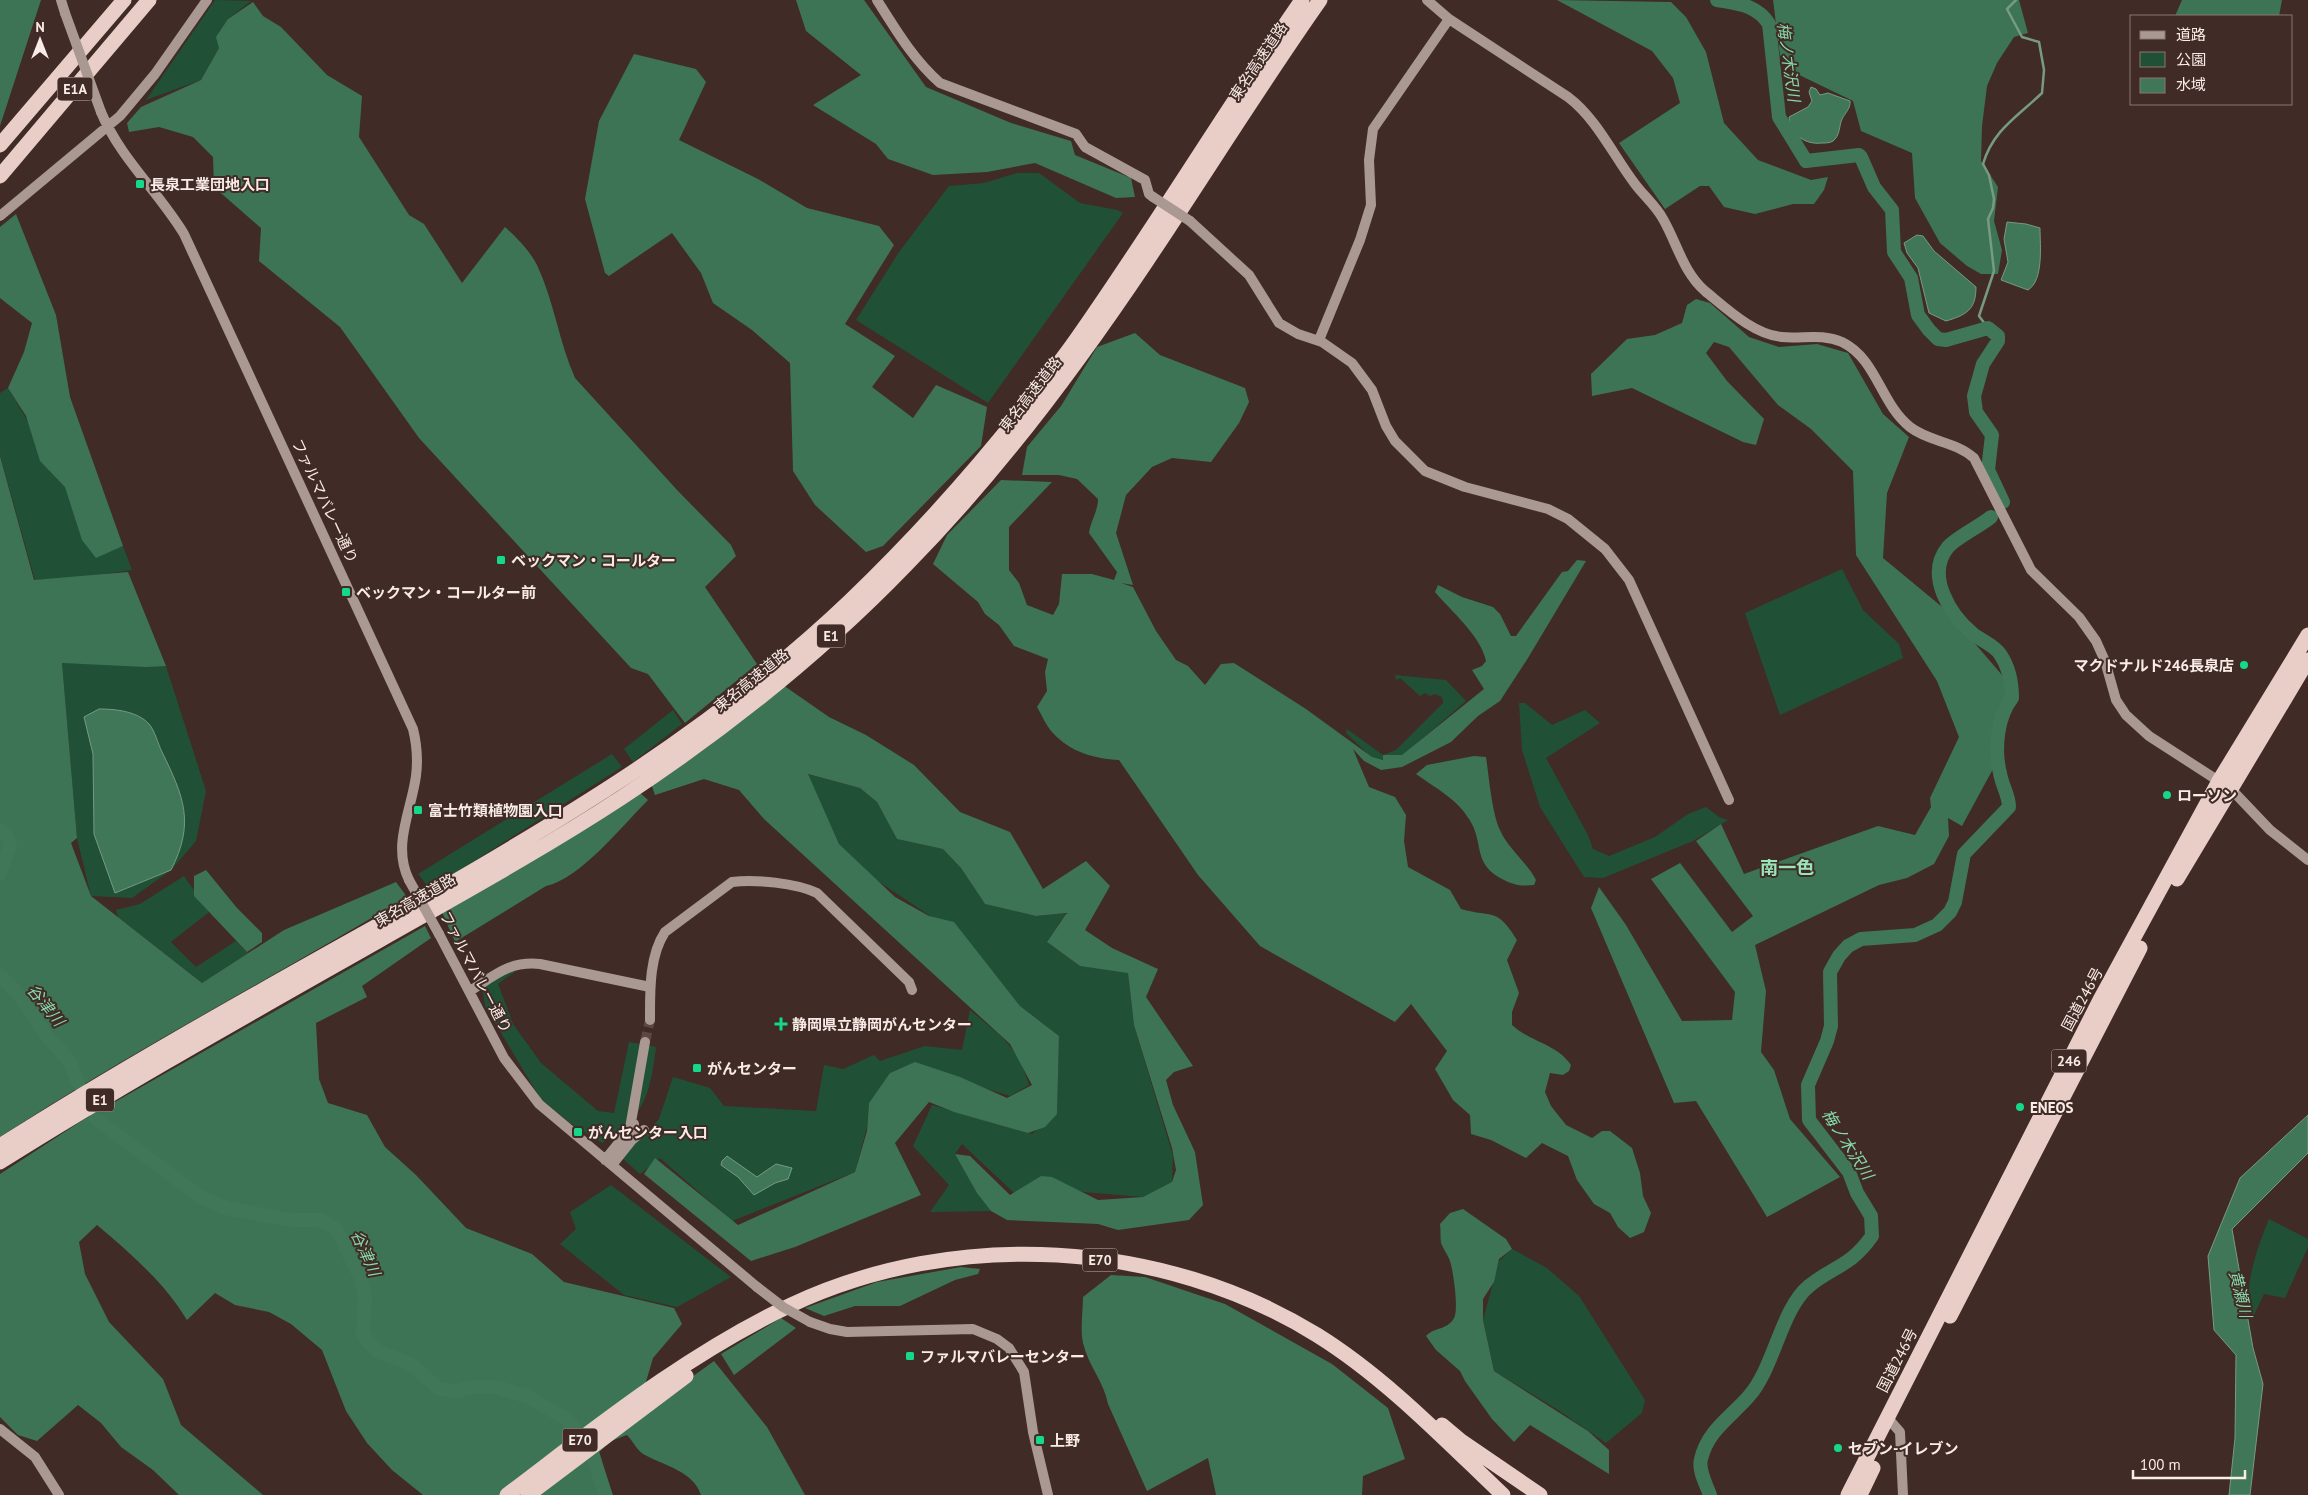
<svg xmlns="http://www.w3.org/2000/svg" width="2308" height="1495" viewBox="0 0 2308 1495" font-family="'PT Sans','Noto Sans JP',sans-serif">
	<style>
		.green { fill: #205137 }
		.forest { fill: #3d7455 }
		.water { fill: #3f7758; stroke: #779a83 }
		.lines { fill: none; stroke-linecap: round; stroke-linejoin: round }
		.stream { stroke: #779a83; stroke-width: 2.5 }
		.river { stroke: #3f7758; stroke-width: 14 }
		.secondary-tunnel { stroke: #5c4843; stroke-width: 10; stroke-dasharray: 10 5; stroke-linecap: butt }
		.secondary { stroke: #aa9893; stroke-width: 10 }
		.highway { stroke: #e9cec7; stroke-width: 15 }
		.secondary-bridge { stroke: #aa9893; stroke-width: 10 }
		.poi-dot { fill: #14d989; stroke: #402b26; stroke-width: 2 }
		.labels { text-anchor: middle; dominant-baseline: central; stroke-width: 4; stroke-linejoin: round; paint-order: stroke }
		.shield { fill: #402b26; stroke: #c2b1ad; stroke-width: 1 }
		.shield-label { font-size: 14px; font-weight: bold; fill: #f9ebe7 }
		.street-label { font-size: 15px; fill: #f9ebe7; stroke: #402b26 }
		.poi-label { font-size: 15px; font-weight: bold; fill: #f9ebe7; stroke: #402b26; text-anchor: start }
		.water-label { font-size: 16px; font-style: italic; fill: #86daaa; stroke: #402b26 }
		.quarter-label { font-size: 18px; font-weight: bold; fill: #98e6b9; stroke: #402b26 }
	</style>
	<rect width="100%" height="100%" fill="#402b26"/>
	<path class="green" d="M215,0L251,1L228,19L219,48L201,80L146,100Z
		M1017,173H1039L1080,203L1117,210L1123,213L988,403L856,320L899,252L949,186L984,183Z
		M8,388L106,553L123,546L132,570L36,584L0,455V393Z
		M1842,569L1863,610L1899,644L1903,658L1780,715L1745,613Z
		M62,663L166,666L206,791L196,841L171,870L132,898L91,896L77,838Z
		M1395,675L1446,680L1466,701L1402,756L1384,760L1372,758L1346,733L1347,729L1383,755L1396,750L1443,703L1442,697L1435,694L1430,696L1425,693L1420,696L1400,678L1396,680Z
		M1519,703H1525L1552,725L1585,710L1600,723L1546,758L1588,835L1593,849L1609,856L1655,837L1688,814L1706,807L1719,817L1728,820L1693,841L1603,878L1584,877L1540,807L1522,750Z
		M673,710L682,724L633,762L624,749Z
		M612,754L622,767L430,889L418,874Z
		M807,774L860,788L877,802L897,839L943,849L961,868L985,904L1036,916L1066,913L1047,942L1080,966L1128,972L1134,1025L1173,1156L1172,1183L1143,1197L1083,1192L1041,1176L1014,1193L962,1144L955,1154L991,1211L930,1212L949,1185L913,1146L932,1105L1032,1134L1057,1114L1059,1036L1020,1006L954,923L942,924L875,879L839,844Z
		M184,876L209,912L171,942L196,967L236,941L248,953L202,983L118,917L116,910L140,904Z
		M523,966L498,984L513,1024L541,1063L598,1111L614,1113L629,1042L656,1047C650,1095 645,1116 602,1143L570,1123L540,1098L485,1006L482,985Z
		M970,1010C1001,1037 1016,1043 1029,1085L1010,1096L909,1065L892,1072L869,1103L867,1127L855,1172L732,1221L660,1158L640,1174L622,1158L659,1119L673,1077L710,1088L724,1106L816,1111L824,1065L843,1069L874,1055L880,1061L925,1046L962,1050Z
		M611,1185L731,1277L677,1307L624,1295L560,1244L576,1229L570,1212Z
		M2269,1219L2308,1239V1247L2285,1298L2264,1294L2254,1315C2239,1294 2260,1241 2269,1219Z
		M1512,1249L1547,1268L1579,1296L1645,1400L1642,1413L1606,1443L1558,1410L1494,1371L1483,1320L1499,1261Z"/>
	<path class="forest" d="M0,0H41L0,126Z
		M796,0H864L926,87L1011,123L1071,141L1075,155L1131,178L1135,197L1116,198L1035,163L987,172L933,175L888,159L876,144L813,105L861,75L806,31Z
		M1557,0L1671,2L1686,17L1706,52L1724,123L1758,160L1811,180L1828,177L1824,190L1814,204H1793L1755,214L1724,207L1709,186H1700L1665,209L1619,143L1680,103L1673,78L1652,51Z
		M1773,0H2019L2028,33L2014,37L1997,63L1987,86L1982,126L1981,161L1998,187L1994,221L2002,250L1998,274H1981L1967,266L1940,243L1915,198L1912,153L1861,131L1853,101L1791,71L1780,55Z
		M2182,0H2282L2279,16H2175Z
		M253,2L263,16L281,27L327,75L362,96L359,137L409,215L424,224L462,283L505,227C517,238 530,251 537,265C554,301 559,342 575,378L678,491L731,545L736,556L705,587L757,664L685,723L648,674L631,668L419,438L340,327L259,261L261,228L214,187L213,157L193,137L159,127L129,132L127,123L141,107L201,80L219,48L216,37L228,19Z
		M634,54L696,69L706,82L679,140L758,179L807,208L879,226L894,245L845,324L895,356L872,387L913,418L936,385L987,407L981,446L883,546L866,552L815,505L793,471L790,363L752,330L713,303L701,273L672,233L609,276L605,273L585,199L599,121Z
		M16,214L56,315L70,397L123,546L96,558L82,540L65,487L40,461L26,416L8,388L24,352L32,323L0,298V227Z
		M1696,299L1710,303L1749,337L1779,347L1817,344L1848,353L1883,414L1909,437L1887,493L1883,558L1947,611L2008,682L2000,756L1962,826L1948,818L1949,836L1934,864L1907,878L1879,885L1755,945L1766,991L1761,1052L1774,1070L1790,1119L1840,1177L1767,1217L1696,1101L1674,1103L1591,908L1599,887L1626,925L1682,1021L1732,1020L1735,992L1651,879L1680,863L1732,932L1753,916L1696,841L1721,824L1744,874L1878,826L1915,835L1931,807L1930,798L1959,737L1937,681L1856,555L1853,471L1811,429L1778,405L1729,347L1714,342L1706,353L1727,381L1764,419L1756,445L1743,442L1632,388L1592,396L1591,374L1627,339L1655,335L1682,323L1687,305Z
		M1135,333L1160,355L1245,388L1249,402L1239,423L1211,462L1172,458L1152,467L1126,495L1116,533L1133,585L1121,583L1133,587L1156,631L1176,660L1188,666L1205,685L1221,664L1234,663L1306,709L1372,757L1383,760V755H1402L1484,689L1472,670L1482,666L1486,661C1481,636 1451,611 1435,592L1438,585L1462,597L1493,607L1500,614L1511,636H1516L1562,572L1568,571L1577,560L1586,561L1528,658L1500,701L1478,716L1451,742L1402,767L1381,770L1364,761L1353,749L1369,787L1395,797L1406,815L1404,841L1408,867L1450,890L1461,909C1493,918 1497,907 1517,940L1507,960L1519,993L1512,1012V1025C1530,1042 1557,1044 1571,1065L1569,1071L1563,1075L1550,1073L1545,1092L1551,1106L1566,1125L1592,1138L1602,1131H1610L1632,1148L1640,1173L1643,1196L1651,1213L1644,1232L1630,1238L1618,1227L1610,1213L1594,1204L1577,1180L1568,1156L1542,1143L1526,1158L1491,1140L1471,1134L1470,1115L1453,1100L1435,1069L1447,1051L1411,1004L1395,1022L1260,946L1198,875L1119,760C1095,759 1070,752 1053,733C1046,726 1042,715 1037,707L1047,691L1045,672L1048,659L1014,646L999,625L985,614L978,602L933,564L947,535L1001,480L1052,482L1009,527V570L1019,583L1027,605L1053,615L1059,604L1062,574H1092L1114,580L1117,572L1089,533C1091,520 1098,511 1098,499L1077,479L1059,475H1022L1027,447L1061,406L1097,347Z
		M0,456L34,580L128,572L166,666L146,667L62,663L77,838L71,843L91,896L202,983L284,930L396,882L407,897C272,978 132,1051 0,1137Z
		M783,685L829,717L866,735L914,765L960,812L1010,832L1043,889L1086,861L1110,886L1085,930L1112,948L1158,969L1146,997L1193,1066L1174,1072L1166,1080L1173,1105L1195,1152L1203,1205L1189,1220L1118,1230L1098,1224L1007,1220L991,1211L977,1193L955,1154L970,1156L1010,1195L1041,1176L1052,1177L1098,1200L1143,1197L1172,1182L1176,1170L1172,1148L1134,1025L1128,973L1080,966L1047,942L1066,914H1068L1066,913L1036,916L985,904L961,868L943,849L897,839L877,802L860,788L808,774L839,844L895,897L929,916L954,922L1020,1006L1059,1036L1057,1114L1045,1127L1028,1133L954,1112L929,1102L895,1143L921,1195L795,1247L751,1261L644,1174L655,1158L738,1225L855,1172L867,1131L869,1103L890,1073L915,1062L960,1077L1007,1098L1032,1085L1010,1044L764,819L739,790L704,779L655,795L650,781Z
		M1474,756L1486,757C1489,777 1492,813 1500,830C1508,849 1527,862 1536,880L1534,885C1522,886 1516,886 1504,880C1471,864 1485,843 1469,819C1456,798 1435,788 1416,774L1427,765Z
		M638,791L648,800C622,826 580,879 546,886L455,942L442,912Z
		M206,870L237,908L262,933V942L247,952L194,896V876Z
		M425,926L431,938L362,986L367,997L316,1023L319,1079L328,1103L367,1115L385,1147L416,1175L466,1228L532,1254L564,1282L674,1308L682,1324L653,1358L645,1385L660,1400L714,1361L767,1427L805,1495H701C693,1471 665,1466 645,1455C638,1452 633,1441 627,1435L611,1441L597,1454L603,1465L613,1495H423L392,1470L367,1443L346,1411L322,1350L291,1324L269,1312L235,1305L215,1293L187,1320C164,1282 130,1253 97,1225L79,1242L85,1274L109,1322L163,1379L181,1425L263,1495H179L153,1470L121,1447L101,1423L78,1405L37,1441L18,1435L0,1417V1174L83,1120Z
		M1463,1209L1506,1239L1512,1249L1499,1259L1494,1282L1483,1299V1320L1494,1371L1588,1431L1609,1450V1474L1530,1425L1514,1442L1492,1419L1465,1381L1460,1371L1436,1350L1426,1336C1434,1327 1448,1330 1454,1318C1459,1310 1453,1270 1450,1261C1448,1255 1443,1249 1441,1243C1440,1237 1441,1230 1440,1224L1450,1213Z
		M961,1267L980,1269L978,1274L955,1280L900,1306H855L824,1316L805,1308L877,1282Z
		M1111,1275L1145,1277L1225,1304L1332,1364L1388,1408L1405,1459L1363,1476L1362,1495H1216L1208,1458L1147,1491L1108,1404C1104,1382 1088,1365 1083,1343C1080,1329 1083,1311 1083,1297Z
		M781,1318L796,1328L734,1375L721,1354Z"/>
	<path class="water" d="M1811,87L1816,89L1820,95L1828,93L1850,101C1851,108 1845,113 1842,119C1839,126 1840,136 1833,141C1830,143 1826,143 1822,143C1805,145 1791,135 1789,117L1808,107L1812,101L1809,92Z
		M2007,222L2026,224L2040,228C2040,245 2044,280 2028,290L2001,280L2008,262L2004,239Z
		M1917,235L1923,236L1934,251L1976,287C1976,310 1966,315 1946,321L1929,313L1918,268L1907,253L1904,243Z
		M99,709C115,709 137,711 149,724C155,731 158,744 162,752C184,797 195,823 171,870L115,893L94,834L93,754L84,717Z
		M2308,1115V1153L2232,1229L2253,1348L2263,1384L2250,1495H2229L2235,1438L2236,1355L2214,1330L2208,1256L2240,1178Z
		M727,1156L757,1177L776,1164L792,1168L788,1179L775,1183L754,1195L738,1177L721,1165L722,1161Z"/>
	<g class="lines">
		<path class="stream" d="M1988,328L1979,316L1994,271L1988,219L1993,208L1994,199L1989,175L1983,164C1993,130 2017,117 2042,93L2044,70L2039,42L2022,37L2007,9L2016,0"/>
		<path class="river" d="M1717,0C1739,4 1757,5 1769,24L1779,117L1806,161L1859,155L1861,157L1874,187L1892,210L1894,252L1911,278L1918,315L1929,330L1938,339L1946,340L1988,328L1998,336V341L1983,364L1974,396L1976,412L1992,435L1988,470L2003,502
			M0,830L6,835L10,845L0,874
			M0,975L21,997L45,1034L70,1062L78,1083
			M96,1119L202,1198L226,1208L291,1220H321L337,1230L360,1277L365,1297L363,1333L368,1342L379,1352L411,1364L439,1389L456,1391L474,1387H496L528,1397L567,1419L592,1452L605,1495
			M1710,1495C1706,1484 1698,1470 1701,1459C1708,1430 1731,1417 1749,1396C1774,1368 1781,1309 1809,1286C1835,1265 1850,1267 1872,1236L1871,1216L1857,1193L1849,1172L1809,1120L1808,1085L1827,1041L1831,1026L1830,972L1839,956L1848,946L1861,939L1915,935L1937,925L1950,912L1955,902L1964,854L2009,807C2009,795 2002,786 2000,773C1994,750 1997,717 2012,698C2012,683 2009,667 2000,654C1995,646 1981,640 1973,634C1950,615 1925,575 1948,547C1956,538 1980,526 1991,517"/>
		<path class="secondary-tunnel" d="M645,1042L650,1020"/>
		<path class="secondary" d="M61,0L65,13
			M877,0C896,30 913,59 940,83L1076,134L1085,147L1145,180L1149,194L1153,197
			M1427,0L1449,19L1568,97C1597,119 1613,155 1635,184C1644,196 1656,206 1663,219C1677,243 1683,272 1705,291C1726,308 1754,335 1782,337C1803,339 1821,333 1842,342C1877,359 1880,403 1910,427C1929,442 1955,441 1974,458L2031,570L2079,617L2096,641L2105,661L2116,700L2126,715L2149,736L2231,789L2270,830L2308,860
			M101,112C120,158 158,191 184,234L413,729C417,745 418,760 416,776C411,812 392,845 409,880
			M0,216L120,116L155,74L207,0
			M1190,221L1249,275L1279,323L1298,334L1322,342L1352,363L1372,390L1386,426L1395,441L1425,471L1465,487L1548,509L1568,519L1605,549L1629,580L1729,800
			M1319,340L1360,240L1371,205L1369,160L1373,129L1449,19
			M439,934L504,1058L539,1104L757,1287
			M470,991C495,975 509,961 540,964L650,987
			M650,1020C650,992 649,956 665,932L732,882C755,879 796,883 817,893L909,982L912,990
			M630,1128L645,1042
			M605,1160L634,1124
			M612,1165L632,1140L644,1130
			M810,1322L830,1329L847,1332L973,1329L997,1339L1009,1348L1024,1372L1033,1432L1048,1495
			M1887,1417L1900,1432L1903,1495
			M0,1429L35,1457L59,1495"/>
		<path class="highway" d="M0,145L124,0
			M0,176L149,0
			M2177,879L2308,660
			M0,1146C127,1065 259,992 391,918C553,826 714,731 850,601C931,523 1005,438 1071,347C1151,234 1223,114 1302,0
			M0,1162C124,1084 253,1012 380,940C461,894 543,849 621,798C723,731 821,653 906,565C969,501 1026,431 1079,358C1164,242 1237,118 1320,0
			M1950,1316L2140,948
			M1442,1425L1461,1441L1540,1495
			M507,1495C597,1427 687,1354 791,1305C955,1228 1162,1239 1317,1335C1386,1378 1444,1439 1503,1495
			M528,1495L686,1376
			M1848,1495L2101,998L2219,781L2308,635
			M1860,1495L1873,1468"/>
		<path class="secondary-bridge" d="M65,13L101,112
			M1153,197L1190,221
			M409,880L439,934
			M757,1287L783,1307L810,1322"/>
	</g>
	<g class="poi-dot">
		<rect x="135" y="179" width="10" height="10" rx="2.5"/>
		<rect x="496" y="555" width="10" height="10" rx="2.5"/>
		<rect x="341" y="587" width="10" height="10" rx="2.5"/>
		<circle cx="2244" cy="665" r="5"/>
		<circle cx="2167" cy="795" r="5"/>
		<rect x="413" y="805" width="10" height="10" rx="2.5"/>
		<path d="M778.5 1016.5h5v5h5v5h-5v5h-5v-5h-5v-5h5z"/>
		<rect x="692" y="1063" width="10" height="10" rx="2.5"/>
		<circle cx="2020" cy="1107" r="5"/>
		<rect x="573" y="1127" width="10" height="10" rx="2.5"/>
		<rect x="905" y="1351" width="10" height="10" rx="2.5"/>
		<rect x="1035" y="1435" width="10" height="10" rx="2.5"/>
		<circle cx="1838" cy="1448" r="5"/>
	</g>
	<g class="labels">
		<g class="shield">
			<rect x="57.5" y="77.5" width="35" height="23" rx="4"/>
			<rect x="817" y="624.5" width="28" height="23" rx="4"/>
			<rect x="2051.5" y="1049.5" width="35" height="23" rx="4"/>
			<rect x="86" y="1088.5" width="28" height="23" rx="4"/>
			<rect x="1082.5" y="1248.5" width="35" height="23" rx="4"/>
			<rect x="562.5" y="1428.5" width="35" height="23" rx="4"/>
		</g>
		<g class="shield-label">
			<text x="75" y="89">E1A</text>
			<text x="831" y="636">E1</text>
			<text x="2069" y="1061">246</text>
			<text x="100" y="1100">E1</text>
			<text x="1100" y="1260">E70</text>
			<text x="580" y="1440">E70</text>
		</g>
		<g class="street-label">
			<text transform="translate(1258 61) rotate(-56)">東名高速道路</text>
			<text transform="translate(1030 394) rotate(-52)">東名高速道路</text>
			<text transform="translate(325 501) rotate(65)">ファルマバレー通り</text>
			<text transform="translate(751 680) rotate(-39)">東名高速道路</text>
			<text transform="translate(415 900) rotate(-30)">東名高速道路</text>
			<text transform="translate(476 972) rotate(62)">ファルマバレー通り</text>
			<text transform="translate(2082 999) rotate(-62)">国道246号</text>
			<text transform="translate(1897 1360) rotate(-63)">国道246号</text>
		</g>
		<g class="poi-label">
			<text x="150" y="184">長泉工業団地入口</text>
			<text x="511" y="560">ベックマン・コールター</text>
			<text x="356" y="592">ベックマン・コールター前</text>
			<text x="2234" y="665" text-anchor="end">マクドナルド246長泉店</text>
			<text x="2177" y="795">ローソン</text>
			<text x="428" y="810">富士竹類植物園入口</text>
			<text x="792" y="1024">静岡県立静岡がんセンター</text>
			<text x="707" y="1068">がんセンター</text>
			<text x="2030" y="1107">ENEOS</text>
			<text x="588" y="1132">がんセンター入口</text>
			<text x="920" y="1356">ファルマバレーセンター</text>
			<text x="1050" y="1440">上野</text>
			<text x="1848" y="1448">セブン-イレブン</text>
		</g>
		<g class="water-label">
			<text transform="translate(1789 62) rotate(82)">梅ノ木沢川</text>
			<text transform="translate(46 1005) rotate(51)">谷津川</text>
			<text transform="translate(1848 1144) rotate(57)">梅ノ木沢川</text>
			<text transform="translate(366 1253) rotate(66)">谷津川</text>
			<text transform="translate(2241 1294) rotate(76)">黄瀬川</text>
		</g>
		<g class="quarter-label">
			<text x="1787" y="867">南一色</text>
		</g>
	</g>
	<rect x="2130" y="15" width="162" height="90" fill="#402b26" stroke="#8a7873"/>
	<rect x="2140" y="31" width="25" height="8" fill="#aa9893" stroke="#8a7873"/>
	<text x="2176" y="40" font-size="15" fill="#f9ebe7">道路</text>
	<rect x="2140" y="52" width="25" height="15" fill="#205137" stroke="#8a7873"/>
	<text x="2176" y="65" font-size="15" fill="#f9ebe7">公園</text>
	<rect x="2140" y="78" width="25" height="15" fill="#3f7758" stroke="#8a7873"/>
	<text x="2176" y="90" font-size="15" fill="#f9ebe7">水域</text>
	<g transform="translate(40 40)" stroke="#402b26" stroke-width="4" paint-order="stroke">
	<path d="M0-4L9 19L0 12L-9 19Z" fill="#f9ebe7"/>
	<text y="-8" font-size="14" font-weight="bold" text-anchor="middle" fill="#f9ebe7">N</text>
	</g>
	<path d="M2133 1470v8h112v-8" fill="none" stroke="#f9ebe7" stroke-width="2.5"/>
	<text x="2140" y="1470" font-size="15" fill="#f9ebe7" stroke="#402b26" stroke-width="4" paint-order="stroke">100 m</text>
</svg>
